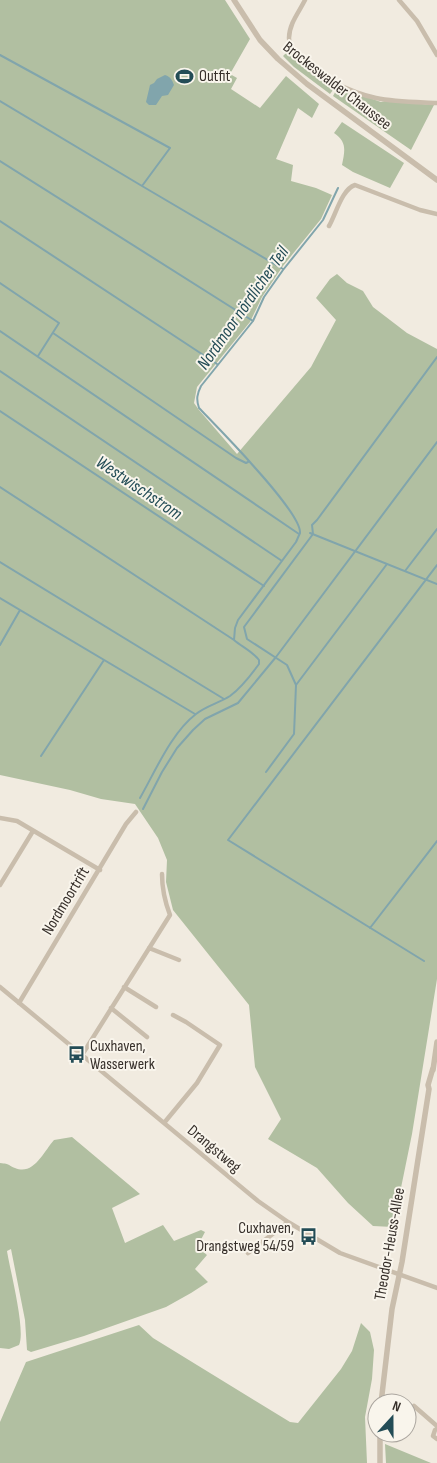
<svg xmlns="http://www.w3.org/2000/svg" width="437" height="1463" viewBox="0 0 437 1463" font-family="'Sofia Sans Condensed',sans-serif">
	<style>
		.green { fill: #b1bfa1 }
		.water { fill: #81a5ac }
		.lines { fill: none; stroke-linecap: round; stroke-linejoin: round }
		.stream { stroke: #81a5ac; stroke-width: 2 }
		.minor { stroke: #c9bdac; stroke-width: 4.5 }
		.tertiary { stroke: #c9bdac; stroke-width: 5.5 }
		.labels { text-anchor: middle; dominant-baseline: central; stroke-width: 4; stroke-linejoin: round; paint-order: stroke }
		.poi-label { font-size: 16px; fill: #37302b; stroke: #f9f5ec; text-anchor: start }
		.street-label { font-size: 16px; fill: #37302b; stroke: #f9f5ec }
		.water-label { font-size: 18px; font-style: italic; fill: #234c56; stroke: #f9f5ec }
	</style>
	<rect width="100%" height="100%" fill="#f1ebe0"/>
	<path class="green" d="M0,0H225L250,39L230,74L237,78L231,89L260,108L286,76L319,104L312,118L298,108L276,159L293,165L291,181L316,188L332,195L321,219L283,266L262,297L250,322L197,387L194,403L199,410L237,454L311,367L336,320L316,298L330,279L337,274L347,283L363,291L373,307L407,333L437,349V979L412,1134L393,1227L373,1226L348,1203L317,1168L268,1139L281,1119L255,1067L249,1005L173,910L166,882L167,860L158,838L135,804L101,799L70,790L0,775Z
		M289,50L301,65L336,86L330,94L294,67L283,56Z
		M338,87L381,102L385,101L434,105L411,150L333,96Z
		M342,122L404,163L390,188L353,172L342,165C345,150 347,142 334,133Z
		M72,1137L140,1194L112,1208L125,1243L163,1225L174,1241L201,1230L205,1232L197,1247L207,1255L195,1269L208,1282L191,1293L166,1307L84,1336L31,1352L27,1350L25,1320L11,1249L7,1251C10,1270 26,1331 19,1345L9,1349L0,1348V1163C11,1164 7,1165 15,1168C34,1176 44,1151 54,1140Z
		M361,1323L370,1332L374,1350L372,1379L365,1417L367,1463H0V1422L26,1362L139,1325L153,1338L290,1422L298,1423L341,1369L352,1351Z
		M385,1444L431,1463H386Z"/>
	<path class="water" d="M165,75C171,77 172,80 174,85L168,95L162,96L156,105H149L146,102L150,85L154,83L157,79Z"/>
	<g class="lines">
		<path class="stream" d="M0,55L170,148L142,186L283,269
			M0,101L142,186
			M0,161L253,321
			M0,221L217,364
			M0,283L59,323L38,356
			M0,331L299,534
			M53,333L236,458L246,463L248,462
			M0,371L282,561
			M0,411L264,586
			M0,487L234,640
			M300,533C302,512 217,427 199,408C196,399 197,394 201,386L253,321L264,297L283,270L323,220L338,188
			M310,533L437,584
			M0,562L224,699
			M405,571L437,529
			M0,598L195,714
			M0,645L20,610
			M296,685L387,564
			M41,756L104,660
			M266,772L294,734L296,685L287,665L247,639L244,627L313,534L312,525L317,520L437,357
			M140,798C155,772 171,733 196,714C206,706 219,703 230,696C241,688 251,675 259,664V660C252,651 242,647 234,640L235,628L238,620L296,542L300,533
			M143,809L162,772L177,748L193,730L205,719L238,703L276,657L437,442
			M370,928L437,841
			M424,961L228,840L437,565"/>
		<path class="minor" d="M305,0C299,12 289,24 289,38C289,45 292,51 295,56C307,73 355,94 376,98C395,102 417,102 437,103
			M399,0L417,21L437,55
			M329,226C336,214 342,189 355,185L420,210L437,214
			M0,818L17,821L100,870
			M0,885L33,831
			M149,948L179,960
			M0,987L258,1201L288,1222L340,1253L437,1288
			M124,987L156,1007
			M19,1003L126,824L136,812
			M111,1008L147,1037
			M82,1055L170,915C165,902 162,887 162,874
			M164,1123L197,1083L220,1045L186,1022L173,1015
			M248,1253L288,1222
			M414,1406L437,1426
			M437,1429L435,1430L433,1436L437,1439"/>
		<path class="tertiary" d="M234,0L260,40L278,59L307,84L437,180
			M433,1070L437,1042
			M381,1403L392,1309L402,1262L429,1089L428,1085L433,1068
			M380,1433V1463"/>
	</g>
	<defs>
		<symbol id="stadium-bare" viewBox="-9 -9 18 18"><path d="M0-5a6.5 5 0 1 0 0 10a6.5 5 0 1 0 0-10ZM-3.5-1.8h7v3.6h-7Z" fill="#234c56" stroke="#f9f5ec" stroke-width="2.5" paint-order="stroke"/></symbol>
		<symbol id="bus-bare" viewBox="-9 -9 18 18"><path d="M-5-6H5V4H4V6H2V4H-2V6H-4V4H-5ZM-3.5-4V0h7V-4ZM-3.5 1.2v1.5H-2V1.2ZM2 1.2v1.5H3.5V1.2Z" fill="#234c56" stroke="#f9f5ec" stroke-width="2.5" paint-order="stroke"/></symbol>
	</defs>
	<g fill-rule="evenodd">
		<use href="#stadium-bare" x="172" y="64" width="25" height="25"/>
		<use href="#bus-bare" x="64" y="1042" width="25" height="25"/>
		<use href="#bus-bare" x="296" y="1224" width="25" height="25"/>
	</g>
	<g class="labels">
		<g class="poi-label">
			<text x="199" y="76">Outfit</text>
			<text x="90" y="1046">Cuxhaven,<tspan x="90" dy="18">Wasserwerk</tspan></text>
			<text x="294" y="1228" text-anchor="end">Cuxhaven,<tspan x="294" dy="18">Drangstweg 54/59</tspan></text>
		</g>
		<g class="street-label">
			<text transform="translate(337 86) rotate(38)">Brockeswalder Chaussee</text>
			<text transform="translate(66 901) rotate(-59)">Nordmoortrift</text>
			<text transform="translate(214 1149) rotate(40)">Drangstweg</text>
			<text transform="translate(390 1244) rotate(-80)">Theodor-Heuss-Allee</text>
		</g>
		<g class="water-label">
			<text transform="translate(243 308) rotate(-55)">Nordmoor nördlicher Teil</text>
			<text transform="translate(139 488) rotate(34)">Westwischstrom</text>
		</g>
	</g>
	<g transform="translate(392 1418) rotate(21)"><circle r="24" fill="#f9f5ec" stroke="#aba69f"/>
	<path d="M0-4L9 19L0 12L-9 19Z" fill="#234c56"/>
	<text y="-8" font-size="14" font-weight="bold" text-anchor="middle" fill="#37302b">N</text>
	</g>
</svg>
